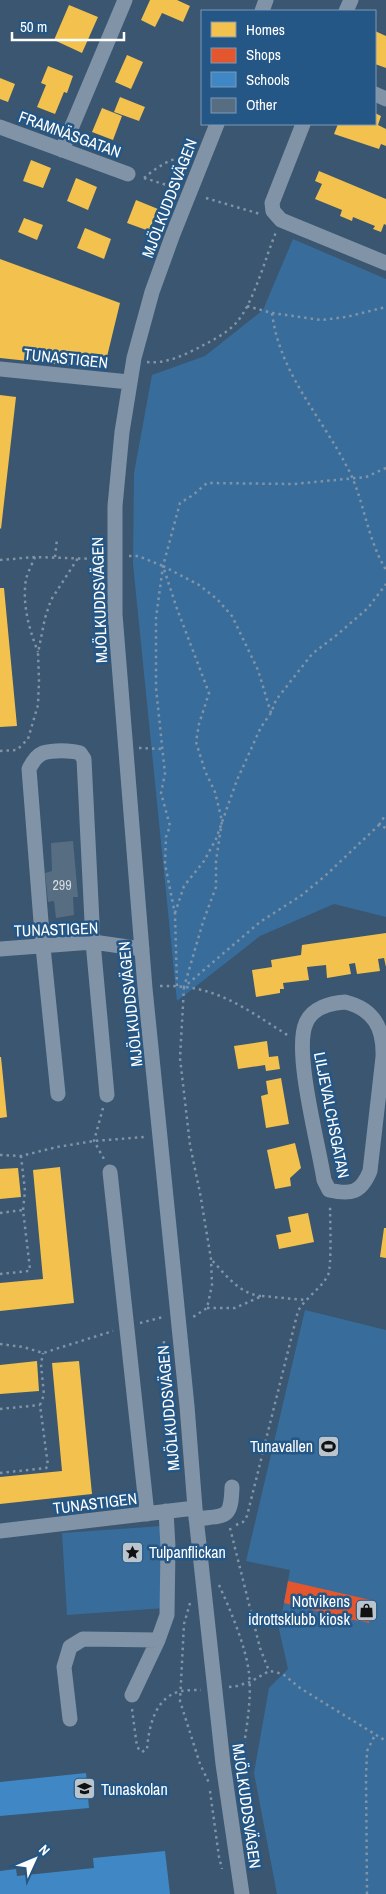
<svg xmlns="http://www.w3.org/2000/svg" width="386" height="1894" viewBox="0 0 386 1894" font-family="'Archivo Narrow',sans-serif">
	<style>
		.green { fill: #386d9b }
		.homes { fill: #f2c14e }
		.shops { fill: #e4572e }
		.schools { fill: #3f88c5 }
		.building { fill: #576e82 }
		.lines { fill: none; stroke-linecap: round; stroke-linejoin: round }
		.path { stroke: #8193a6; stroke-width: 2.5; stroke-dasharray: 2.5 4; stroke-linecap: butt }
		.minor { stroke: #8193a6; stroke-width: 15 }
		.labels { text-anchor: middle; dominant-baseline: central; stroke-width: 5; stroke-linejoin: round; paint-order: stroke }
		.number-label { font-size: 14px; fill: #d5dbe0 }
		.street-label { font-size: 16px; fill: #fff; stroke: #245786 }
		.poi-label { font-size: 16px; fill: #fff; stroke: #245786; text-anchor: end }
	</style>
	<rect width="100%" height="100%" fill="#3a5670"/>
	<path class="green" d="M293,239L386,279V917L334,904L260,936L177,1001L133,564L134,473L152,375L205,356L263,310Z
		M305,1310L386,1330V1894H277L254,1773L269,1688L288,1669L279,1629L290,1570L246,1561Z
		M162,1526L165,1608L67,1615L62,1533Z"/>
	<path class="homes" d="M150,0H177L190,6L183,22L162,13L155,27L141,20Z
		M69,5L98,17L82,53L54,40Z
		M375,31L386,36V68L375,64Z
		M127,55L143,62L131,89L115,82Z
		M48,66L73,76L67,93L64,92L55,114L37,107L46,85L41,83Z
		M0,78L15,84L8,102L0,99Z
		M120,97L145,107L139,121L114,112Z
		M102,108L122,116L113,140L92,132Z
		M375,113L381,116L378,125L386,129V146L381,144L379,149L334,134L338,124H375Z
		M31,160L51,168L43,188L23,181Z
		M319,171L386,199V225L384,224L381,232L373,229L375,226L353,217L352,221L340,216L342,210L315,199L322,184L315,181Z
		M76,178L97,187L88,210L67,201Z
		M136,200L158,209L149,231L127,223Z
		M24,218L43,225L37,240L18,232Z
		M85,228L111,239L104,259L77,248Z
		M0,259L120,303L104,369L0,358Z
		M0,395L16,397L1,529L0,528Z
		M0,588H4L17,726L0,727Z
		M386,933V967L384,958L378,959L380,971L357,974L355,963L349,964L351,974L327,978L326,965L307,967L309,980L283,983L284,989H280V993L256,997L252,970L272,967L271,960L301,955L302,945Z
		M267,1041L269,1057L278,1056L280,1069L266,1071L265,1065L238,1069L234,1046Z
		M0,1057H1L7,1117L0,1118Z
		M281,1078L289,1124L266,1128L261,1096L268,1094L266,1081Z
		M295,1143L301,1168L290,1178L291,1186L275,1189L267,1150Z
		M60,1167L74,1303L0,1311V1283L43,1279L33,1170Z
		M18,1168L21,1197L0,1199V1169Z
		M308,1213L314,1242L279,1249L276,1235L291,1232L288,1217Z
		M384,1228H386V1258L380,1257Z
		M37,1361L39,1391L0,1394V1365Z
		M79,1361L92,1494L0,1504V1477L62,1471L52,1363Z"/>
	<path class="shops" d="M288,1581L375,1601L369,1623L340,1617L339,1622L319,1617L321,1612L284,1603Z"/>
	<path class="schools" d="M86,1773L89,1808L0,1816V1782Z
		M165,1851L170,1894H0V1871L16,1869L17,1876L94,1868L93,1858Z"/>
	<path class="building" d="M73,841L78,897H73L74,915L56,918L54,901L48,902L45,873L52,871L51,843Z"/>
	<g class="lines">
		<path class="path" d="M144,178C157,167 172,157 189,156
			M144,178L173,187
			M206,198L260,214
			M247,306L272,313C280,377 326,421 352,477C365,507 368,540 386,570
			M272,313L321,320L346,317L386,307
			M147,362C165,364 182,356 198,348C211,341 226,334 236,323C253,305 266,256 276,232
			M99,543L93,576L99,602
			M129,556H138L163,566
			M35,557C32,564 28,572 26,579C22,604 29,629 38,652
			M55,557L57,539
			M0,560L35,557L96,559
			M271,713L258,670L232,616L217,599L199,585L163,566L176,606L209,693L199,724L196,742L205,771L215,792L222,821L216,861V887L203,922L184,987L260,922L302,895L325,876L379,825L386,828
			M139,748L163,749
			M0,751L16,750L20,747L28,739L38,705L39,680L38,653L45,618L51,600L78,558
			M379,825L386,814
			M175,913L184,886L204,861L216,839L237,780L261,727L271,713L276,700L312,654L338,634L368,608L386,584
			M160,986C216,984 244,1008 289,1036
			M177,986L175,914L165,864L166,837L170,826L161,793L165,774L156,688V618L163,566L180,503L193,495L207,483L294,484L366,477L386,468
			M184,987L180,1058L190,1145L200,1193L211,1259L212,1285L207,1308L193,1317
			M103,1108L94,1141L104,1159
			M0,1155L21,1156L57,1147L94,1141L145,1137
			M0,1213L23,1210
			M0,1274L29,1271L30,1269L23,1210L25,1191L21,1156
			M262,1296L305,1300
			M207,1308H235L262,1296C240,1295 225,1274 211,1259
			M140,1323L163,1317
			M164,1341L162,1371L170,1396
			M0,1344L23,1347L43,1353L113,1331
			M0,1409L40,1405
			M0,1473L46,1468L48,1466L40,1405L44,1395L41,1364L43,1353
			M236,1525L243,1522L247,1516L298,1311C306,1297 321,1289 328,1275C332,1267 330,1217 330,1204
			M230,1528L260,1648L269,1671
			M219,1585C230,1609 246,1647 249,1673C252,1701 246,1730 242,1758L239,1765
			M190,1603L184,1624L180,1701L200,1764L210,1785
			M229,1687L237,1686L250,1682L269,1671L276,1672L284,1675L300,1688L386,1741
			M132,1709L137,1747L142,1752L147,1749C149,1726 155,1697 181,1691C187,1690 194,1690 201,1690
			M210,1791L219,1857L222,1869
			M367,1894L366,1776L367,1751L375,1735"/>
		<path class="minor" d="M262,11L266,0
			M346,11L351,0
			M375,94L386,99
			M217,124L173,234L152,292L134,358L122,432L115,506V614L145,988L187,1406L195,1508L223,1764L242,1894
			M303,124L272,203L273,211L281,220L386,263
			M0,127L128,174
			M62,150L125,0
			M0,369L129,382
			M0,949L93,942L142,949
			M345,1002C374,1009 384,1028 383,1057L370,1171C361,1193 351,1195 329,1190L324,1180C319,1146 293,1051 306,1023C312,1008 330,1003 345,1002Z
			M58,1094L43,947L29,769C32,763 36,756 43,753C53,750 70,750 80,753L84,759L93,942L107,1095
			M110,1172L147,1514
			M196,1519C226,1515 231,1520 232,1487
			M0,1531L195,1508
			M132,1695L158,1640L167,1615L168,1547L166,1511
			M70,1719L64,1667L70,1647L83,1639L158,1640"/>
	</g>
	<defs>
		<symbol id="stadium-square" viewBox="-11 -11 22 22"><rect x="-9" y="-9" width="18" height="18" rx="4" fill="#bac4cd" stroke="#245786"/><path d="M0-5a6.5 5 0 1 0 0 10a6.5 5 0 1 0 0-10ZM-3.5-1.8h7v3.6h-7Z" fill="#111"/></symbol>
		<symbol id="sight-square" viewBox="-11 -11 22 22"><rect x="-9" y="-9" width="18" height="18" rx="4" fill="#bac4cd" stroke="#245786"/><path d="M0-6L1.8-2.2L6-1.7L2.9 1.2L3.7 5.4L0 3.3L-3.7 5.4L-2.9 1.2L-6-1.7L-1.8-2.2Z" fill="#111"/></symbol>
		<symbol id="shop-square" viewBox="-11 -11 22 22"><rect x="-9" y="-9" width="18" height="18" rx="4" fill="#bac4cd" stroke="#245786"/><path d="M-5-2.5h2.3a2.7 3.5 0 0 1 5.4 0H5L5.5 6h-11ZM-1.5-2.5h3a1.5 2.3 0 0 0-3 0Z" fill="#111"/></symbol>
		<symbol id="school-square" viewBox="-11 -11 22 22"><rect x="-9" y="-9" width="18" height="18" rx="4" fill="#bac4cd" stroke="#245786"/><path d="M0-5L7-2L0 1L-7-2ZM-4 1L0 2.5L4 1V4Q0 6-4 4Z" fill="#111"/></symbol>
	</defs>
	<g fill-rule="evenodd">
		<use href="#stadium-square" x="316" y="1434" width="25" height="25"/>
		<use href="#sight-square" x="120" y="1540" width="25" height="25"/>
		<use href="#shop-square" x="354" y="1598" width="25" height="25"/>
		<use href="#school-square" x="72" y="1776" width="25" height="25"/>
	</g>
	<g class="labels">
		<g class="number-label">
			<text x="62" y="885">299</text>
		</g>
		<g class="street-label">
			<text transform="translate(70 134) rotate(20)">FRAMNÄSGATAN</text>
			<text transform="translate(169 198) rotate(-69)">MJÖLKUDDSVÄGEN</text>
			<text transform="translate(66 358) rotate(6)">TUNASTIGEN</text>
			<text transform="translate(99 600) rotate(-92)">MJÖLKUDDSVÄGEN</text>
			<text transform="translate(56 929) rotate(-2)">TUNASTIGEN</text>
			<text transform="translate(130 1004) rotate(-96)">MJÖLKUDDSVÄGEN</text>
			<text transform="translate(332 1115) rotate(79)">LILJEVALCHSGATAN</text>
			<text transform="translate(168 1408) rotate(-95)">MJÖLKUDDSVÄGEN</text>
			<text transform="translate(95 1503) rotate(-7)">TUNASTIGEN</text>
			<text transform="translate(247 1806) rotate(82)">MJÖLKUDDSVÄGEN</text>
		</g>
		<g class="poi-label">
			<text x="313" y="1446">Tunavallen</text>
			<text x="149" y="1552" text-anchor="start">Tulpanflickan</text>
			<text x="350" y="1601">Notvikens<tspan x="350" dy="18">idrottsklubb kiosk</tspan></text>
			<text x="101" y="1789" text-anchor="start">Tunaskolan</text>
		</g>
	</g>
	<rect x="201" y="10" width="175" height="115" fill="#245786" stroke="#7c9ab6"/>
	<rect x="211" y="22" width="25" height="15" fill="#f2c14e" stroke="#7c9ab6"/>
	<text x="246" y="35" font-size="15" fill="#ffffff">Homes</text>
	<rect x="211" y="48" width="25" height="15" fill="#e4572e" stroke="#7c9ab6"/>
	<text x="246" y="60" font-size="15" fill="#ffffff">Shops</text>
	<rect x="211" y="72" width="25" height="15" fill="#3f88c5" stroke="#7c9ab6"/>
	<text x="246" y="85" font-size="15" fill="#ffffff">Schools</text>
	<rect x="211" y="98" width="25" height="15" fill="#576e82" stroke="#7c9ab6"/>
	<text x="246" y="110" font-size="15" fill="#ffffff">Other</text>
	<g transform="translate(35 1859) rotate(46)" stroke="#245786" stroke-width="4" paint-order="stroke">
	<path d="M0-4L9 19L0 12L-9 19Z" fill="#ffffff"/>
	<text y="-8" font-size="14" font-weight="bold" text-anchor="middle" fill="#ffffff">N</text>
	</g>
	<path d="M12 32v8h112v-8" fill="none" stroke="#ffffff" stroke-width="2.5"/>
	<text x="20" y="32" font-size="15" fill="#ffffff" stroke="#245786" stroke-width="4" paint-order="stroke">50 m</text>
</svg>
